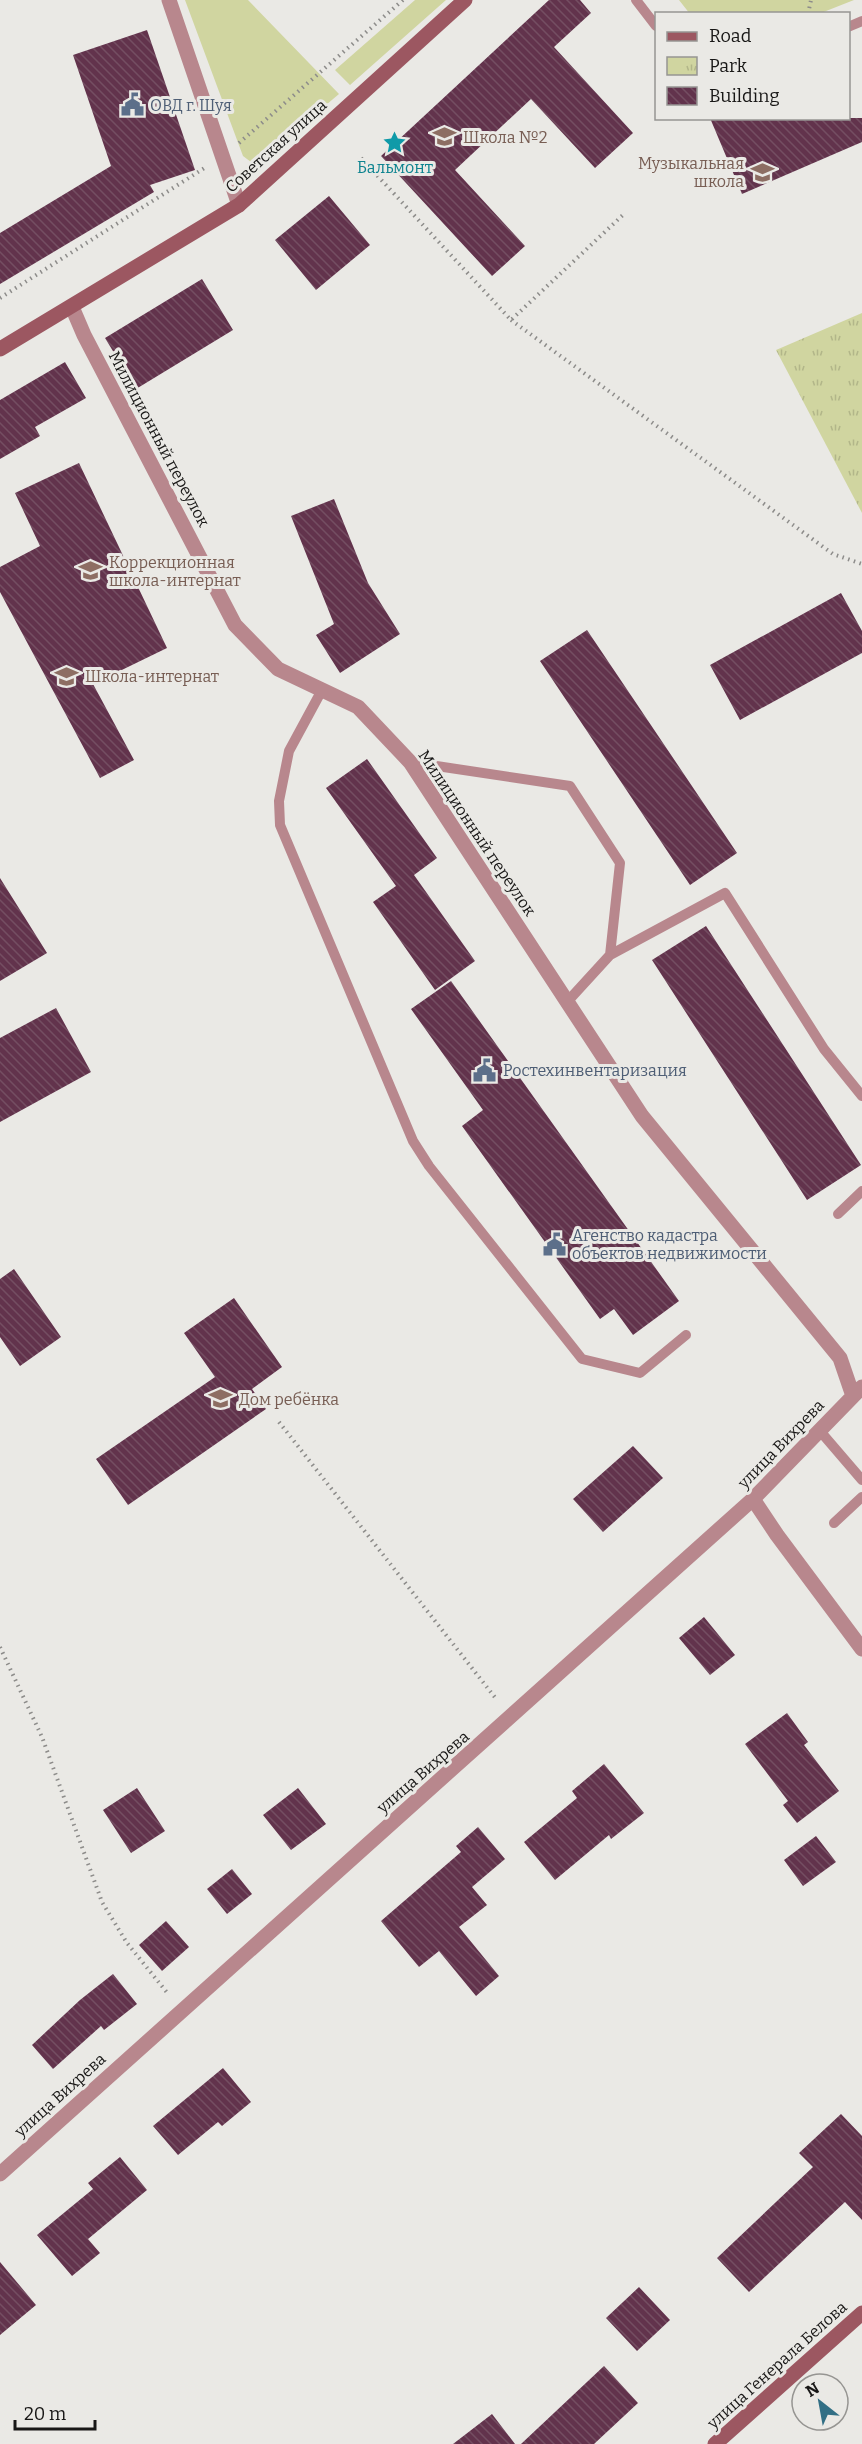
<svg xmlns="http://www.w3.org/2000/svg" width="862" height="2444" viewBox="0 0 862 2444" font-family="Bitter,serif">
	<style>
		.green { fill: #d0d5a0 }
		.park { fill: url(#park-tufts) }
		.building { fill: url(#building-back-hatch) }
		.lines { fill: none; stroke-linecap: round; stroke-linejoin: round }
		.path { stroke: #8d8c8a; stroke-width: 4; stroke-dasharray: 1.5 4.5; stroke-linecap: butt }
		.lane { stroke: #b8878d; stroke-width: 10 }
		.street { stroke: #b8878d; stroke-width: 15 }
		.secondary { stroke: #9c5761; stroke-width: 15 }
		.labels { text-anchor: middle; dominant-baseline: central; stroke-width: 6; stroke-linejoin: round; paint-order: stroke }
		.service-label { font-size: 16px; fill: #4e5e75; stroke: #eae9e5; text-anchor: start }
		.education-label { font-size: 16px; fill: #785e54; stroke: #eae9e5; text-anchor: start }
		.street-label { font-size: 16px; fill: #181716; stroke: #eae9e5 }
		.culture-label { font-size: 16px; fill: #0d838f; stroke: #eae9e5 }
	</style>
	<defs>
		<pattern id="park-tufts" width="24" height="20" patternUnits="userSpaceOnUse" patternTransform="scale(1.5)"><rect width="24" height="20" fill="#d0d5a0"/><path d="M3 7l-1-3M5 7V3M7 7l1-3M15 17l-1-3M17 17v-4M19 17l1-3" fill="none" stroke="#b2b689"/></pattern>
		<pattern id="building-back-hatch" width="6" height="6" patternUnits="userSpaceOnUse" patternTransform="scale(1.5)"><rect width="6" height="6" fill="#62334c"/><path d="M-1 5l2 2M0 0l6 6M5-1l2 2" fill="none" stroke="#744e62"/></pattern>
	</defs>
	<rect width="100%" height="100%" fill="#eae9e5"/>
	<path class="green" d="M185,0H248L339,94L255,165L243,156Z
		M415,0H446L350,85L335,70Z
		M679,0H854L821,13L690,14Z"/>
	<path class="park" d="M862,313V513L776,350Z"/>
	<path class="building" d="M549,0H580L591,13L554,47L633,133L595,168L531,99L455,170L525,246L492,276L381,156Z
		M147,30L195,170L150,185L154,192L0,284V233L111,166L73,55Z
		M710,118H862V142L742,194Z
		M329,196L370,245L316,290L275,240Z
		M202,279L233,330L136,389L105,338Z
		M65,362L86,398L35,427L40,436L0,459V400Z
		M79,463L167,648L93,684L134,760L100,778L0,592V567L40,546L15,493Z
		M334,499L368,583L400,634L340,673L316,635L334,624L291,516Z
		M841,593L862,631V653L740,720L710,665Z
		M587,630L737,853L690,885L540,661Z
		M367,759L437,858L414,875L475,961L435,990L373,902L396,886L326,788Z
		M0,878L47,953L0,981Z
		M706,926L861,1165L807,1200L652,960Z
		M451,981L679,1301L633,1335L614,1309L600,1319L462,1126L483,1110L411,1009Z
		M56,1008L91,1072L0,1122V1038Z
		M14,1269L61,1337L20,1366L0,1337V1279Z
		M234,1298L282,1367L252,1389L266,1409L128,1505L96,1459L215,1377L184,1333Z
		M633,1446L663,1478L603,1532L573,1499Z
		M704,1617L735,1655L710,1675L679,1638Z
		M787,1713L808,1742L804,1745L839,1791L797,1823L783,1805L788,1801L745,1744Z
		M604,1764L644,1813L611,1839L609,1835L555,1880L524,1842L577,1798L572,1791Z
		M137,1788L165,1831L131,1853L103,1810Z
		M298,1788L326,1824L291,1850L263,1815Z
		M478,1827L505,1859L472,1887L487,1905L459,1927L499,1976L476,1996L439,1951L419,1967L381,1921L461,1852L456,1846Z
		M816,1836L836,1862L803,1886L784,1860Z
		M232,1869L252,1894L227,1914L207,1889Z
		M166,1921L189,1947L162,1971L139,1945Z
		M113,1974L137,2004L104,2030L101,2026L53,2069L32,2045L80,2000Z
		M223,2068L251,2102L222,2126L218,2122L178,2155L153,2126Z
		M841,2114L862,2136V2220L845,2202L749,2292L717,2258L813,2167L799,2153Z
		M120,2157L147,2190L88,2239L100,2253L72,2276L37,2235L93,2189L88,2183Z
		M0,2262L36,2305L0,2335Z
		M639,2287L670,2320L637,2351L606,2318Z
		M604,2366L638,2403L594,2444H521Z
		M492,2414L515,2444H453Z"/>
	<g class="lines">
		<path class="path" d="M808,14L811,0
			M239,143L403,0
			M361,158L511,320L625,213
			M0,298L206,167
			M511,320L833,554L862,564
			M279,1422L497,1700
			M0,1647L42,1737L102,1902L127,1943L169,1995"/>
		<path class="lane" d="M636,0L656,26
			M848,27L862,21
			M322,690L289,751L279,801L280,825L413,1141L429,1166L582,1359L640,1373L686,1335
			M410,762L570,786L620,863L610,955L567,1002
			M610,955L725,893L824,1049L862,1096
			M838,1214L862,1191
			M820,1431L862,1480
			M834,1523L862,1497"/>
		<path class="street" d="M169,0L239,205
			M72,307L84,335L235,625L278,669L358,707L410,762L642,1116L840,1358L853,1396
			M753,1499L777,1535L862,1649
			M0,2174L753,1499L862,1387"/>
		<path class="secondary" d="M0,349L239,205L465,0
			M715,2444L862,2313"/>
	</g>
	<defs>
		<symbol id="civic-bare" viewBox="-9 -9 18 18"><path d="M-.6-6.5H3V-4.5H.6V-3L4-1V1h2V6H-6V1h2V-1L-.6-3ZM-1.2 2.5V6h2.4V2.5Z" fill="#5c6f8a" stroke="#eae9e5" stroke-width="2.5" paint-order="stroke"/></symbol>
		<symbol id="school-bare" viewBox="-9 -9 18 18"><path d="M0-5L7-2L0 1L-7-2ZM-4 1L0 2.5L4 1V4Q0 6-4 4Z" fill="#8d6e63" stroke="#eae9e5" stroke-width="2.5" paint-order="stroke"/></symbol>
		<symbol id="sight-bare" viewBox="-9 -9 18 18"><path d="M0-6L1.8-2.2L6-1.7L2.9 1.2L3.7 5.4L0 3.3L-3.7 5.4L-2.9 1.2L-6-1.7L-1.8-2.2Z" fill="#0f9aa8" stroke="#eae9e5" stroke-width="2.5" paint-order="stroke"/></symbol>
	</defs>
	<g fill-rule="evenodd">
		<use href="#civic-bare" x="116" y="88" width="33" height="33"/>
		<use href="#school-bare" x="428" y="120" width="33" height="33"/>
		<use href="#sight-bare" x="378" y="126" width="33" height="33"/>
		<use href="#school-bare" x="746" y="156" width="33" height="33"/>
		<use href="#school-bare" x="74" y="554" width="33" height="33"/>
		<use href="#school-bare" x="50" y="660" width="33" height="33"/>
		<use href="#civic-bare" x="468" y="1054" width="33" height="33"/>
		<use href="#civic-bare" x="538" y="1228" width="33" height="33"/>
		<use href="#school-bare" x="204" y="1382" width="33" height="33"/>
	</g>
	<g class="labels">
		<g class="service-label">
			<text x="150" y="105">ОВД г. Шуя</text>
			<text x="503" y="1070">Ростехинвентаризация</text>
			<text x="572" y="1235">Агенство кадастра<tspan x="572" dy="18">объектов недвижимости</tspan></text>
		</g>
		<g class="education-label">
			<text x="463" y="137">Школа №2</text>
			<text x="744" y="163" text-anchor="end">Музыкальная<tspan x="744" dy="18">школа</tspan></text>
			<text x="109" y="562">Коррекционная<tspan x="109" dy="18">школа-интернат</tspan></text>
			<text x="85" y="676">Школа-интернат</text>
			<text x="239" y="1399">Дом ребёнка</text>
		</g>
		<g class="street-label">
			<text transform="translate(276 146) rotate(-42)">Советская улица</text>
			<text transform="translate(159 439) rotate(62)">Милиционный переулок</text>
			<text transform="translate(477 833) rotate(56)">Милиционный переулок</text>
			<text transform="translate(781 1444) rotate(-46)">улица Вихрева</text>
			<text transform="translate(423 1772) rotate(-41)">улица Вихрева</text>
			<text transform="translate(60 2095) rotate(-42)">улица Вихрева</text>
			<text transform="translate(777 2365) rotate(-42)">улица Генерала Белова</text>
		</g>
		<g class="culture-label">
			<text x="395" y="167">Бальмонт</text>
		</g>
	</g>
	<rect x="655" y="12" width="195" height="108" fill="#eae9e5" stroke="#969592" stroke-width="1.5"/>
	<rect x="667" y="32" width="30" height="9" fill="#9c5761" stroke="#969592" stroke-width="1.5"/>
	<text x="709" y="42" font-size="18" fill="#181716">Road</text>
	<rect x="667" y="57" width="30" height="18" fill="url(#park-tufts)" stroke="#969592" stroke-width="1.5"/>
	<text x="709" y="72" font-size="18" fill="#181716">Park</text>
	<rect x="667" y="87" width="30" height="18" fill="url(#building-back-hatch)" stroke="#969592" stroke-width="1.5"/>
	<text x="709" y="102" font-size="18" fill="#181716">Building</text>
	<g transform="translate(820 2402) rotate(329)"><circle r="28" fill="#eae9e5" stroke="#969592" stroke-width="1.5"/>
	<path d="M0-4.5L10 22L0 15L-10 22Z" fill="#326f85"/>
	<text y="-9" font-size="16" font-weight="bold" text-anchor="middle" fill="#181716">N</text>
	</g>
	<path d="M15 2420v9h80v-9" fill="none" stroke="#181716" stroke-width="3"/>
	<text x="24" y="2420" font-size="18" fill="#181716" stroke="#eae9e5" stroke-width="4.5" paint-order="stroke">20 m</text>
</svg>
